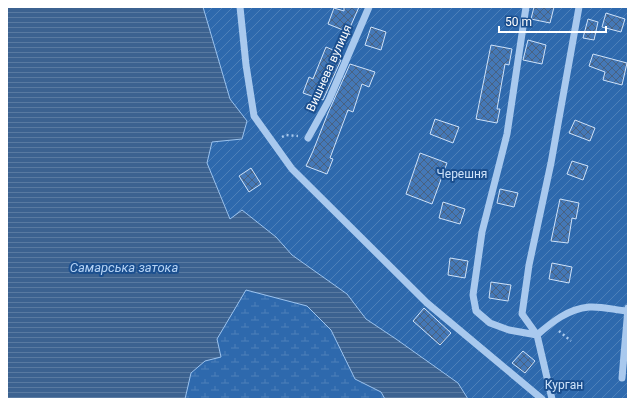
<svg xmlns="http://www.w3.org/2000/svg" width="635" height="406" viewBox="0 0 635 406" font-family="Roboto,sans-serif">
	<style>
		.wetland { fill: url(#wetland-marsh) }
		.garden { fill: url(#garden-furrows) }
		.water { fill: url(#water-rules); stroke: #9cc4f0 }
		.building { fill: url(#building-cross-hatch); stroke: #cfe3fa }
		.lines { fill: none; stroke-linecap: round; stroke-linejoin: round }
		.path { stroke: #a9c9ee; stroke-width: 2.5; stroke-dasharray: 2 3; stroke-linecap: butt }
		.minor { stroke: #a9c9ee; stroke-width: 7 }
		.labels { text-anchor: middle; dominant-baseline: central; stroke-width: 4; stroke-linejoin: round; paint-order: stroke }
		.street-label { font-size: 12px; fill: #fff; stroke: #1b4f8f }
		.park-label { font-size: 12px; fill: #cfe3fa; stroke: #1b4f8f }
		.water-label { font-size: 13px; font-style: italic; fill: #b5d3f5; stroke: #1b4f8f }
	</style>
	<defs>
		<pattern id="wetland-marsh" width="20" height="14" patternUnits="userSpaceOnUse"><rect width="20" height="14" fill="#2e69ad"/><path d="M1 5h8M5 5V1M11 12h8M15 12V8" fill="none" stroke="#4d80b9"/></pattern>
		<pattern id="garden-furrows" width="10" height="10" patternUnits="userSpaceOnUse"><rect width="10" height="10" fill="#2e69ad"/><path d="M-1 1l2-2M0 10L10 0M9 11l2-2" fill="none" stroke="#4d80b9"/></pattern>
		<pattern id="water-rules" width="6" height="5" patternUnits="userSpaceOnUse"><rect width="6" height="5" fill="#3c6290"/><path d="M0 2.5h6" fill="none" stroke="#597aa1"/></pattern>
		<pattern id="building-cross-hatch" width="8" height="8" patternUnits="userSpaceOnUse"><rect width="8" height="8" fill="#4478b7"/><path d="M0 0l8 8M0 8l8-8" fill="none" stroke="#486282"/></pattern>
	</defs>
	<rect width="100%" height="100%" fill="#1b4f8f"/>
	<path class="wetland" d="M246,290L307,306L331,330L355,379L381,392L385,399H185L191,373L205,361L221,357L217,339Z"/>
	<path class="garden" d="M203,7H628V399H468L458,383L396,339L366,319L347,294L292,255L276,237L242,210L231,220L207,163L212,142L242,139L247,121L230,99Z"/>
	<path class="water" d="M7,7H203L230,99L247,121L242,139L212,142L207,163L230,219L242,210L276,237L292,255L347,294L366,319L396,339L458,383L468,399H385L381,392L355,379L331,330L307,306L246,290L217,339L221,357L205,361L191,373L185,399H7Z"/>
	<path class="building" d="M344,7H359L348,32L328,24L334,8L344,11Z
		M534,7H554L550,23L531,19Z
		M606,13L625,19L621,32L602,27Z
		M588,19L598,22L594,40L583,38Z
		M371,27L386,32L381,50L365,45Z
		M528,40L546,45L542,64L523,60Z
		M491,45L512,49L509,65L505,64L497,109H500L497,123L476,119Z
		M326,47L340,53L337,59L341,60L323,100L303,93L309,77L313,79Z
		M593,54L627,63L622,85L603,80L605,72L589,66Z
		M350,64L375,72L369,87L362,84L353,112L348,110L330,158L333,159L327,174L306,166L313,151L328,113Z
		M435,119L459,127L453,143L430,134Z
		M575,120L595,128L590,141L569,133Z
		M420,153L447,163L432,204L406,194Z
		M572,161L588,166L583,180L567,174Z
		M251,168L261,184L249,192L239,176Z
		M500,189L518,193L514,207L497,203Z
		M560,199L579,203L576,219L572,218L568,243L551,241Z
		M443,202L465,209L460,224L439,218Z
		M450,258L468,261L465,278L448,275Z
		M552,263L572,267L569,283L549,279Z
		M491,282L511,285L508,301L489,298Z
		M424,308L451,333L440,345L413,321Z
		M523,351L535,361L525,373L512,363Z"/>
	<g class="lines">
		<path class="path" d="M282,137L286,135L298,136
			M559,331L571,341"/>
		<path class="minor" d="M240,7L246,65L254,116L292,169L427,303L542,399
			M526,7L507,134L482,232L473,295L476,311L490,323L509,330L537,335
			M308,138L329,100L369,7
			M537,335C552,322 568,309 589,307C601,306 615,310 627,311
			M622,378L628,308
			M552,399L537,335L522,314L529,265L551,163L579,7"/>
	</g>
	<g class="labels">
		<g class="street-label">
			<text transform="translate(329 68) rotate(-66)">Вишнева вулиця</text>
		</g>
		<g class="park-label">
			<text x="462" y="174">Черешня</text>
			<text x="564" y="385">Курган</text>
		</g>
		<g class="water-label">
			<text x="124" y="267">Самарська затока</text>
		</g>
	</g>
	<rect width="635" height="406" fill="none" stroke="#ffffff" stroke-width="16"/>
	<path d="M499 26v6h107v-6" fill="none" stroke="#ffffff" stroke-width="2"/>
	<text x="505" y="26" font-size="12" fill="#ffffff" stroke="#1b4f8f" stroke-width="3" paint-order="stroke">50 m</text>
</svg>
